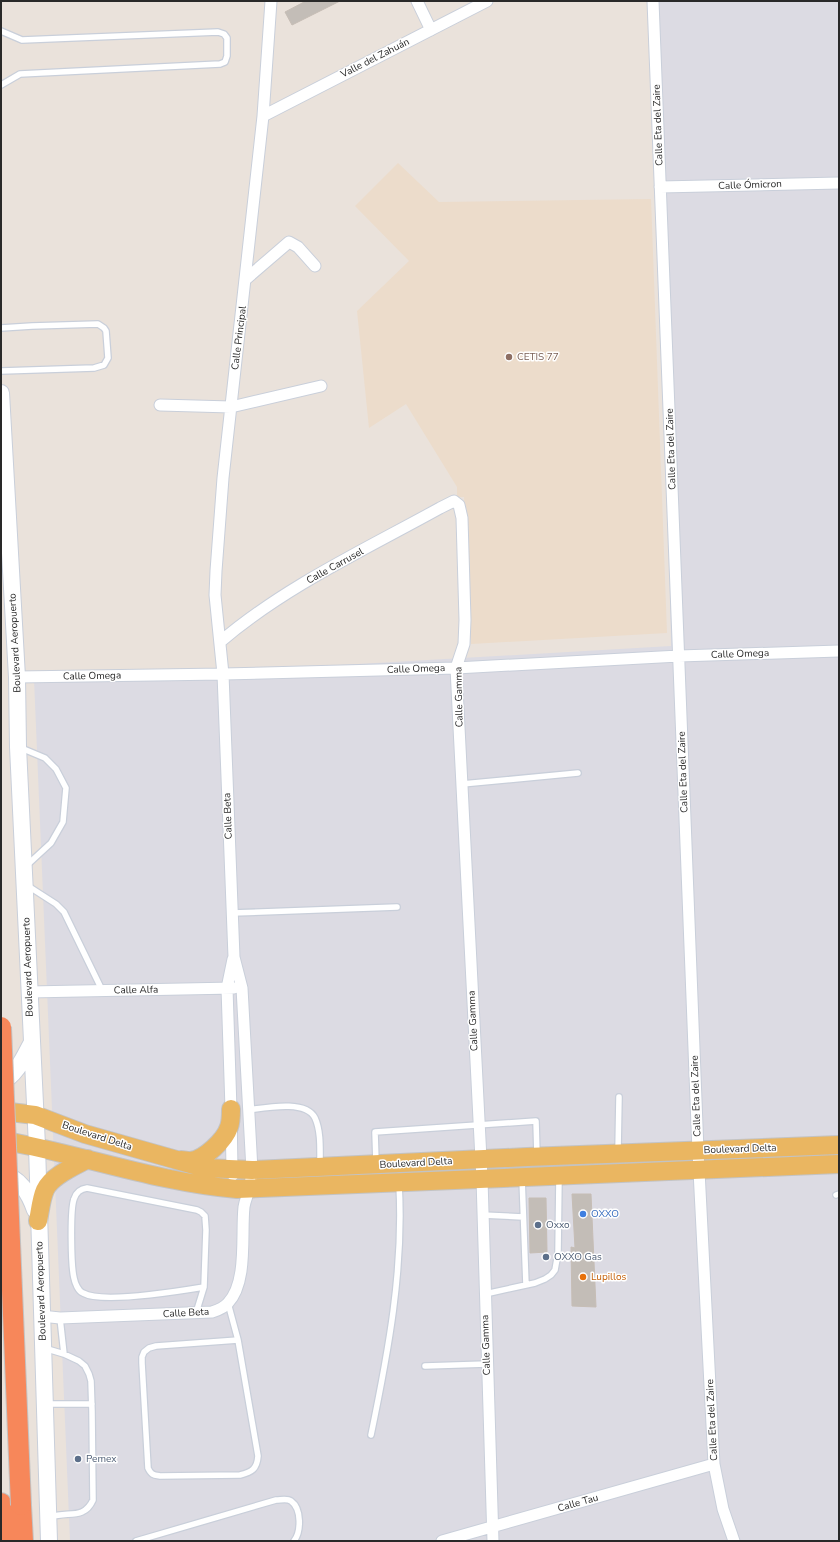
<svg xmlns="http://www.w3.org/2000/svg" width="840" height="1542" viewBox="0 0 840 1542" font-family="'Nunito Sans',sans-serif">
	<style>
		.industrial { fill: #dcdbe3 }
		.education { fill: #ecdccb }
		.building { fill: #c3bdb7; stroke: #c6bdb5 }
		.lines { fill: none; stroke-linecap: round; stroke-linejoin: round }
		.lane-casing { stroke: #c9cfda; stroke-width: 8 }
		.street-casing { stroke: #c9cfda; stroke-width: 13 }
		.secondary-casing { stroke: #c9cfda; stroke-width: 18 }
		.primary-casing { stroke: #c3c3c3; stroke-width: 20 }
		.highway-casing { stroke: #c3c3c3; stroke-width: 22 }
		.lane { stroke: #fff; stroke-width: 5.5 }
		.street { stroke: #fff; stroke-width: 11 }
		.secondary { stroke: #fff; stroke-width: 16 }
		.primary { stroke: #eab661; stroke-width: 18 }
		.highway { stroke: #f7875a; stroke-width: 20 }
		.highway-bridge-casing { stroke: #c3c3c3; stroke-width: 22; stroke-linecap: butt }
		.highway-bridge { stroke: #f7875a; stroke-width: 20 }
		.education-dot { fill: #8d6e63; stroke: #fff; stroke-width: 1.5 }
		.shop-dot { fill: #3f7fe0; stroke: #fff; stroke-width: 1.5 }
		.service-dot { fill: #5c6f8a; stroke: #fff; stroke-width: 1.5 }
		.food-dot { fill: #e8710a; stroke: #fff; stroke-width: 1.5 }
		.labels { text-anchor: middle; dominant-baseline: central; stroke-width: 3; stroke-linejoin: round; paint-order: stroke }
		.street-label { font-size: 10px; fill: #292929; stroke: #fff }
		.education-label { font-size: 10px; fill: #785e54; stroke: #fff; text-anchor: start }
		.shop-label { font-size: 10px; fill: #366cbe; stroke: #fff; text-anchor: start }
		.service-label { font-size: 10px; fill: #4e5e75; stroke: #fff; text-anchor: start }
		.food-label { font-size: 10px; fill: #c56008; stroke: #fff; text-anchor: start }
	</style>
	<rect width="100%" height="100%" fill="#eae2db"/>
	<path class="industrial" d="M658,1H839V1541H70L34,679L219,672L671,646Z"/>
	<path class="education" d="M398,163L439,202L651,199L667,633L471,644L464,497H457V487L406,404L369,428L357,311L409,261L355,206Z"/>
	<path class="building" d="M306,1H340L292,25L285,12Z
		M572,1194H591L596,1307L572,1306L571,1247L575,1248Z
		M529,1198H546L547,1252L530,1253Z"/>
	<g class="lines">
		<defs>
			<path id="lane" d="M1,31L22,40L218,32L224,34L227,38V56L225,62L220,64L20,74L1,85
				M1,328L32,326L98,324L104,328L106,331L108,358L104,365L94,368L1,371
				M21,748L45,758L56,769L66,788L63,822L51,843L26,866
				M462,784L578,773
				M28,886L56,904L64,912L102,990
				M232,913L397,907
				M248,1110C264,1108 306,1099 315,1118C321,1131 320,1149 320,1164
				M618,1151L619,1097
				M376,1162L375,1132L536,1121L537,1155
				M522,1178L526,1285
				M836,1195L839,1194
				M482,1215L523,1217
				M485,1294L535,1283L545,1279L551,1275L555,1270L558,1253L559,1178
				M228,1303L238,1340L258,1456C257,1469 252,1472 240,1475L160,1476C154,1475 151,1475 148,1468L142,1363V1357L144,1352L149,1348L156,1346L238,1340
				M196,1313L204,1287L206,1230L205,1216L201,1212L197,1210L87,1188C80,1189 76,1192 74,1199C70,1210 71,1266 74,1278C75,1283 78,1291 83,1293C102,1304 180,1291 204,1287
				M60,1318L64,1354
				M44,1348L64,1354L79,1361L85,1366L89,1374L91,1381L92,1411L93,1500C84,1520 68,1511 51,1517
				M425,1366L487,1364
				M46,1404H92
				M371,1435C388,1353 404,1269 399,1184
				M136,1541L276,1500C281,1500 287,1498 291,1501C302,1509 301,1532 294,1541"/>
			<path id="street" d="M417,1L431,30
				M653,1L698,1151L714,1464L723,1509L734,1541
				M263,116L487,1
				M660,187L839,183
				M246,279L289,242L298,247L315,266
				M160,405L231,407L321,386
				M220,642C284,587 366,549 440,508L454,501L459,505L462,518L465,620L464,644L456,668L482,1179L493,1541
				M17,677L223,674L456,668L679,656L839,651
				M29,992L234,988
				M233,1175L232,1170L231,1109L227,988L233,959
				M41,1316L60,1318L212,1312C218,1310 224,1308 228,1303C248,1282 241,1234 244,1207C245,1200 248,1195 249,1189C251,1183 251,1176 252,1170L242,988L234,957L223,674L215,595L216,571L223,478L263,116L271,1
				M442,1541L714,1464"/>
			<path id="secondary" d="M1,393L17,677L18,747L37,1146L49,1541
				M1,1082C16,1076 24,1057 31,1044
				M1,1173C20,1178 29,1193 35,1210"/>
			<path id="primary" d="M1,1111L35,1115L85,1134L205,1168L252,1170L527,1157L839,1145
				M1,1140C80,1154 156,1182 237,1189L839,1164
				M181,1160C184,1160 187,1161 190,1161C204,1160 225,1140 229,1127C231,1122 231,1115 231,1109
				M38,1221C40,1211 41,1199 45,1190C51,1176 75,1166 88,1159"/>
			<path id="highway" d="M1,1503L3,1541
				M21,1505L23,1541"/>
		</defs>
		<use href="#lane" class="lane-casing"/>
		<use href="#street" class="street-casing"/>
		<use href="#secondary" class="secondary-casing"/>
		<use href="#primary" class="primary-casing"/>
		<use href="#highway" class="highway-casing"/>
		<use href="#lane" class="lane"/>
		<use href="#street" class="street"/>
		<use href="#secondary" class="secondary"/>
		<use href="#primary" class="primary"/>
		<use href="#highway" class="highway"/>
		<defs>
			<path id="highway-bridge" d="M1,1027L21,1505"/>
		</defs>
		<use href="#highway-bridge" class="highway-bridge-casing"/>
		<use href="#highway-bridge" class="highway-bridge"/>
	</g>
	<circle class="education-dot" cx="509" cy="357" r="4"/>
	<circle class="shop-dot" cx="583" cy="1214" r="4"/>
	<g class="service-dot">
		<circle cx="538" cy="1225" r="4"/>
		<circle cx="546" cy="1257" r="4"/>
		<circle cx="78" cy="1459" r="4"/>
	</g>
	<circle class="food-dot" cx="583" cy="1277" r="4"/>
	<g class="labels">
		<g class="street-label">
			<text transform="translate(375 58) rotate(-27)">Valle del Zahuán</text>
			<text transform="translate(658 125) rotate(-92)">Calle Eta del Zaire</text>
			<text transform="translate(750 185) rotate(-2)">Calle Ómicron</text>
			<text transform="translate(239 338) rotate(-83)">Calle Principal</text>
			<text transform="translate(671 449) rotate(-92)">Calle Eta del Zaire</text>
			<text transform="translate(335 566) rotate(-29)">Calle Carrusel</text>
			<text transform="translate(15 643) rotate(-93)">Boulevard Aeropuerto</text>
			<text transform="translate(740 654) rotate(-2)">Calle Omega</text>
			<text transform="translate(416 669) rotate(-2)">Calle Omega</text>
			<text transform="translate(92 676) rotate(-1)">Calle Omega</text>
			<text transform="translate(459 697) rotate(-91)">Calle Gamma</text>
			<text transform="translate(683 772) rotate(-92)">Calle Eta del Zaire</text>
			<text transform="translate(228 816) rotate(-92)">Calle Beta</text>
			<text transform="translate(28 967) rotate(-92)">Boulevard Aeropuerto</text>
			<text transform="translate(136 990) rotate(-1)">Calle Alfa</text>
			<text transform="translate(473 1021) rotate(-93)">Calle Gamma</text>
			<text transform="translate(696 1096) rotate(-92)">Calle Eta del Zaire</text>
			<text transform="translate(97 1136) rotate(18)">Boulevard Delta</text>
			<text transform="translate(740 1149) rotate(-2)">Boulevard Delta</text>
			<text transform="translate(416 1163) rotate(-3)">Boulevard Delta</text>
			<text transform="translate(41 1291) rotate(-92)">Boulevard Aeropuerto</text>
			<text transform="translate(186 1313) rotate(-3)">Calle Beta</text>
			<text transform="translate(486 1345) rotate(-92)">Calle Gamma</text>
			<text transform="translate(712 1420) rotate(-93)">Calle Eta del Zaire</text>
			<text transform="translate(578 1503) rotate(-16)">Calle Tau</text>
		</g>
		<g class="education-label">
			<text x="517" y="357">CETIS 77</text>
		</g>
		<g class="shop-label">
			<text x="591" y="1214">OXXO</text>
		</g>
		<g class="service-label">
			<text x="546" y="1225">Oxxo</text>
			<text x="554" y="1257">OXXO Gas</text>
			<text x="86" y="1459">Pemex</text>
		</g>
		<g class="food-label">
			<text x="591" y="1277">Lupillos</text>
		</g>
	</g>
	<rect width="840" height="1542" fill="none" stroke="#292929" stroke-width="4"/>
</svg>
